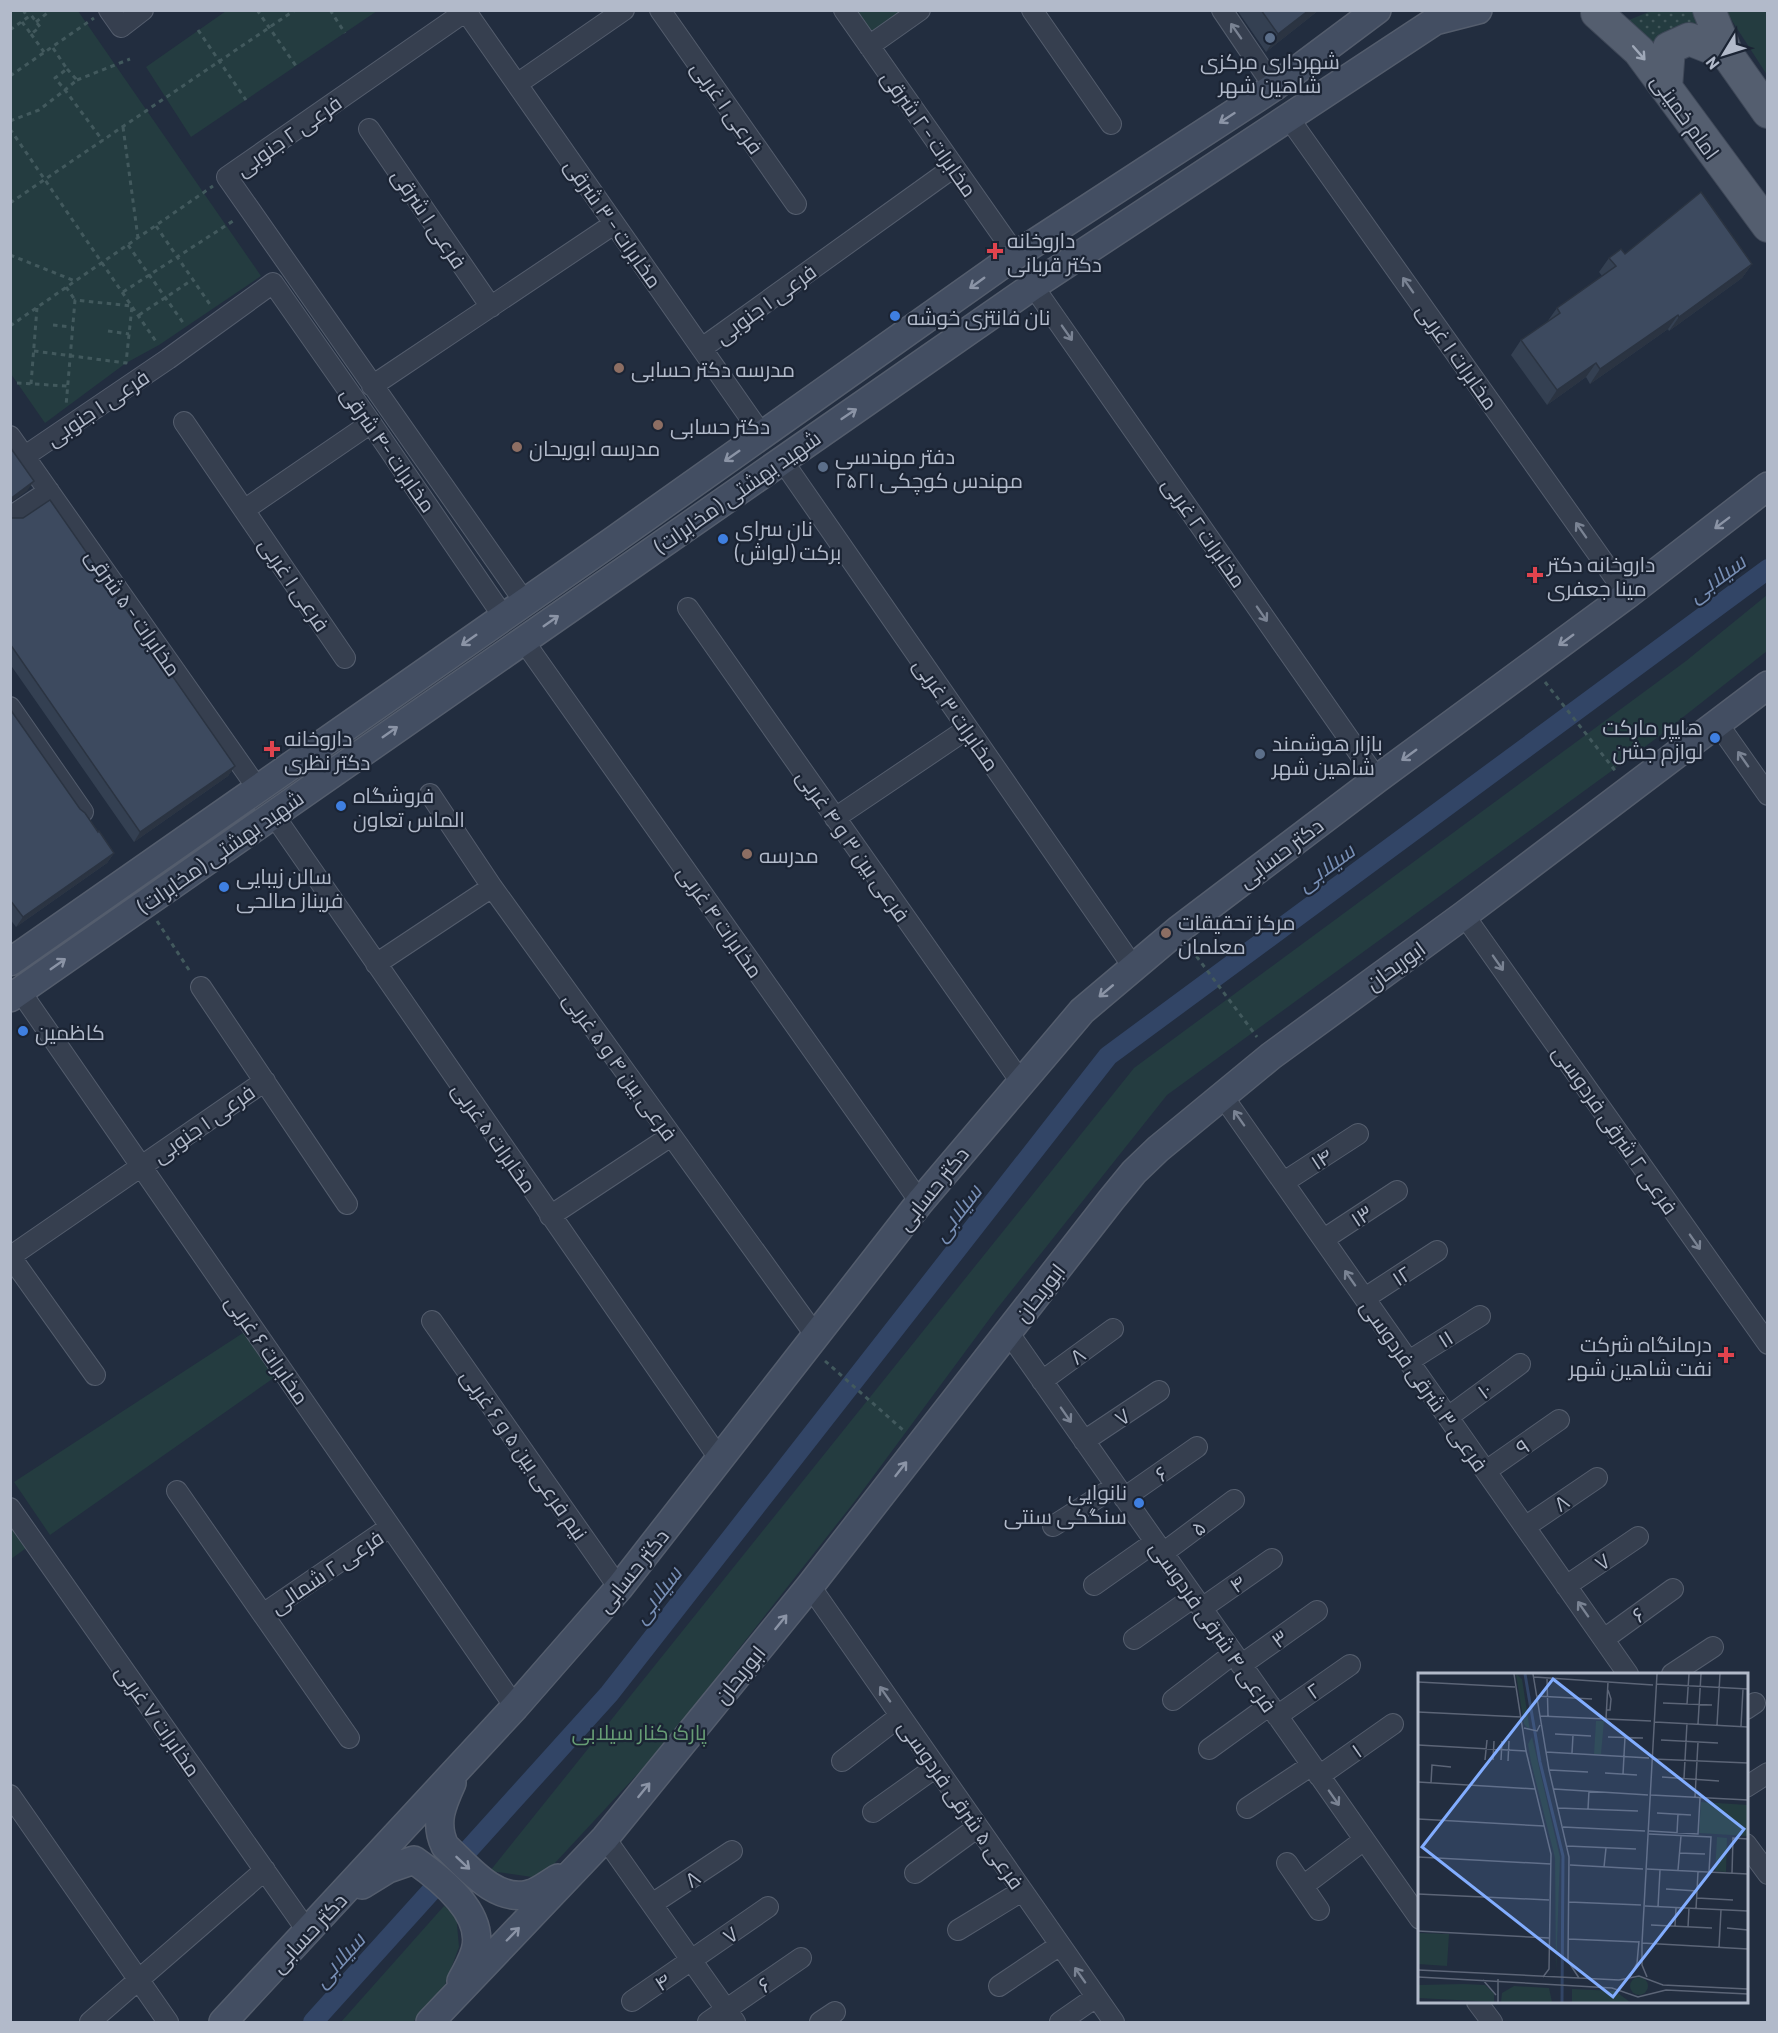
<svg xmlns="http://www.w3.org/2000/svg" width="1778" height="2033" viewBox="0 0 1778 2033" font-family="Barlow,Cairo,sans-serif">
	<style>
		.grass { fill: url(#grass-dots) }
		.park { fill: #243c40 }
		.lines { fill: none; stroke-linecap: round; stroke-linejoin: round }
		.canal { stroke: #324566; stroke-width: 20 }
		.street-casing { stroke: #545d6d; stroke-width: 22 }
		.secondary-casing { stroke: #545d6d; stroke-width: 30 }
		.primary-casing { stroke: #3f4858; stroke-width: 34 }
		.path { stroke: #42595d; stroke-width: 3; stroke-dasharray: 4.5 4.5; stroke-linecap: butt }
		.street { stroke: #363f4f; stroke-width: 20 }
		.secondary { stroke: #434e62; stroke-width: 27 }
		.primary { stroke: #545e6f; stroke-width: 32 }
		.wall { fill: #344052 }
		.shaded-wall { fill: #2b3442 }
		.building { fill: #3d4a5f; stroke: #2b3442; stroke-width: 1.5 }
		.oneway { stroke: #7a8393 }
		.oneway2 { stroke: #9fa8b8 }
		.oneway3 { stroke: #8b94a6 }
		.service-dot { fill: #5c6f8a; stroke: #1b2434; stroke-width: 2 }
		.health-dot { fill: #e0444e; stroke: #1b2434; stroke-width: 2 }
		.shop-dot { fill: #3f7fe0; stroke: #1b2434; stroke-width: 2 }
		.education-dot { fill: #8d6e63; stroke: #1b2434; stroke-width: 2 }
		.labels { text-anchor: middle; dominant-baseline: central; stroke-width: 4.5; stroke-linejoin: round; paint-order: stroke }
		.poi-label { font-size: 21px; fill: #b2baca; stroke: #1b2434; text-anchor: start }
		.street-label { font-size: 21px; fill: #b2baca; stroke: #1b2434 }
		.park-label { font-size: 21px; fill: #679d75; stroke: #1b2434 }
		.water-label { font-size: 22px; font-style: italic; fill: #778eb4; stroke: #1b2434 }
		.inset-river { fill: none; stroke: #324566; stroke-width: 3 }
		.inset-road { fill: none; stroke: #5c6577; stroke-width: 1.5 }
		.view { fill: #82adff; fill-opacity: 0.15; stroke: #82adff; stroke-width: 3 }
		.inset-edge { fill: none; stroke: #b2baca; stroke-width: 3 }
	</style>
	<defs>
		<pattern id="grass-dots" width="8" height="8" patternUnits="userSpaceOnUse" patternTransform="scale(1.5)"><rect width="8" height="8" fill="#243c40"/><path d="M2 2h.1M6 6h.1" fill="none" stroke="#41565a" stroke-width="1.8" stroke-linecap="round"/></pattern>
	</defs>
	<rect width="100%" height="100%" fill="#222d3f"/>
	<path class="grass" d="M1651,11H1699L1706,25L1684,27L1655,53L1629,20Z"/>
	<path class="park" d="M10,11H78L261,276L159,345L126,363L45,423L11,374Z
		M226,11V10L377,11L191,137L146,67Z
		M854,11H902L870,33Z
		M1728,11H1767V75L1729,16Z
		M1767,595V651L1654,740L1167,1095L996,1310L855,1501L657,1753L554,1864L532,1877L490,1871L1134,1068L1686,661Z
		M246,1331L278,1375L50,1535L14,1482Z
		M10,1521L29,1546L11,1559H10Z
		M444,1906L456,1914L459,1947L443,1990L413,2022H341Z"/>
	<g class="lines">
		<path class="canal" d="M313,2022L609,1694L1108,1056L1768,569"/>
		<defs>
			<path id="street" d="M109,10L121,27L143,10
				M465,10L762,435
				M660,10L796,204
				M844,10L1016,255
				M1032,10L1111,124
				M1222,10L1274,87
				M466,11L227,177L524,601
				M869,46L920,10
				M517,84L624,10
				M1288,117L1627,595
				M369,129L491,307
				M1033,286L1377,779
				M702,348L954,167
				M372,386L614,224
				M184,422L345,658
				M10,436L258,789
				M25,456L168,359L273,283L371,423L503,616
				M782,460L1134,968
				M244,510L371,423
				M10,517L49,491
				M688,608L1021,1082
				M523,640L920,1202
				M10,707L83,812
				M1718,724L1768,795
				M430,794L492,887L816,1336
				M273,814L719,1458
				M835,818L967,729
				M1464,915L1768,1344
				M376,964L492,887
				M201,987L347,1204
				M20,991L515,1707
				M1222,1095L1628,1674
				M1284,1182L1358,1134
				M550,1216L671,1136
				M1324,1239L1397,1191
				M10,1256L95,1375
				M11,1256L265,1081
				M1365,1298L1437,1251
				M432,1321L619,1588
				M1008,1332L1420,1919
				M1409,1361L1480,1316
				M1042,1381L1113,1329
				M1448,1417L1520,1364
				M1084,1441L1159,1391
				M1486,1471L1559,1420
				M177,1491L349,1738
				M1124,1498L1197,1447
				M10,1508L308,1932
				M1053,1526L1116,1486
				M1525,1527L1597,1478
				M1163,1553L1234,1500
				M1094,1585L1155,1542
				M810,1586L1114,2022
				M1566,1586L1638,1537
				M1202,1608L1272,1559
				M263,1614L390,1527
				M1134,1639L1194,1597
				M1604,1639L1673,1589
				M1241,1665L1317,1611
				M1672,1674L1713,1647
				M1173,1700L1233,1654
				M1746,1709L1755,1703
				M1277,1716L1350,1665
				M1209,1749L1270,1705
				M842,1761L900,1716
				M1319,1776L1393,1724
				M1746,1787L1768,1773
				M10,1795L168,2022
				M1247,1808L1312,1765
				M873,1812L936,1767
				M605,1838L735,2022
				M1746,1844L1768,1874
				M1287,1863L1319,1910
				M915,1873L978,1827
				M1303,1886L1364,1840
				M652,1904L732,1851
				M958,1930L1022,1891
				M999,1986L1060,1945
				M632,2001L768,1907
				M1477,2002L1492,2022
				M90,2022L265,1870
				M708,2022L801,1958
				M820,2022L835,2012
				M1060,2022L1096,1997"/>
			<path id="secondary" d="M10,962L614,540L1016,255L1274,87L1377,10
				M10,998L1033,286L1435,21L1478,10
				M452,1783C442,1805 434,1823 445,1846C467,1866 495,1903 529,1894C538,1892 549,1883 558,1878
				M362,1885L388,1869L414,1860C441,1879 486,1914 475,1951C472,1961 466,1972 461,1981
				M223,2022L515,1707L619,1588L920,1202L1082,1011L1178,930L1377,779L1627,595L1768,486
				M430,2022L605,1838L810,1586L1111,1200L1134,1172L1158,1149L1271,1056L1464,915L1768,685"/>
			<path id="primary" d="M1709,10L1727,54L1768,112
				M1597,13L1639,51L1768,226
				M1666,88L1669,48L1689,39L1727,54"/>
		</defs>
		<use href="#street" class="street-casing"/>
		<use href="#secondary" class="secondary-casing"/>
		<use href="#primary" class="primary-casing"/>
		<path class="path" d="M23,10L28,18
			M257,10L296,66
			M330,10L345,33
			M36,22L51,10
			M10,30L31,15L40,27L31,34L22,22
			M198,30L246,100
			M31,34L44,52
			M53,48L67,69
			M67,69L77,80L65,90L55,78Z
			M10,76L94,18
			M77,80L130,59
			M10,121L39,110L65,90L103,141
			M123,127L138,238
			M10,129L157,343
			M10,203L295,10
			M156,226L211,306
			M128,245L184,324
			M10,255L75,281
			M66,287L75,300
			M123,292L236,219
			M139,315L192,280
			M53,325L72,327
			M10,326L213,186
			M108,331L129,334
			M34,351L126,363L132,306L75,300L66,406
			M17,383L67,386
			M31,384L37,308
			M1545,682L1617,773
			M157,921L191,973
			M1191,949L1257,1037
			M825,1361L903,1430"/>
		<use href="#street" class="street"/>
		<use href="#secondary" class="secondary"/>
		<use href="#primary" class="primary"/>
	</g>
	<path class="wall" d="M1237,10H1319L1266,52Z
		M1625,254L1752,264L1742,278L1669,331L1668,329L1590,384L1586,377L1547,405L1511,355L1521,340L1547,322L1557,308L1602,276L1599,272L1609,258Z
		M10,517L235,766L228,776L134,842L10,664Z
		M10,709L80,809L114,853L107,863L16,927L10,919Z"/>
	<path class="shaded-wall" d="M1309,10H1319L1266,52L1278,34Z
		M1752,264L1742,278L1669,331L1679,317Z
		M1678,315L1668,329L1590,384L1600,369Z
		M1596,363L1586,377L1547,405L1557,390Z
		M34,481L27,491L10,503V499Z
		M235,766L228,776L134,842L140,832Z
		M114,853L107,863L16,927L23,917Z"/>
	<path class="building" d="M1261,10H1309L1278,34Z
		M1701,192L1752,264L1679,317L1678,315L1600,369L1596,363L1557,390L1521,340L1560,313L1557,308L1616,266L1609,258L1621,249L1625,254Z
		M10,447L34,481L10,499Z
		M50,500L235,766L140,832L10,644V517L12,518H23Z
		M10,709L80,809L85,813L98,832L99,831L114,853L23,917L10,900Z"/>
	<defs><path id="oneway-shaft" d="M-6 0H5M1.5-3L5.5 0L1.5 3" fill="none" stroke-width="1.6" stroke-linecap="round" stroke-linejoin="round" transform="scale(1.5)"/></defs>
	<g class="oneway">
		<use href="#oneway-shaft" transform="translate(1236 31) rotate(-125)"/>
		<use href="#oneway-shaft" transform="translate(1408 285) rotate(-125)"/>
		<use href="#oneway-shaft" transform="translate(1067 333) rotate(55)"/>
		<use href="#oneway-shaft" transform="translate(1581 530) rotate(-125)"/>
		<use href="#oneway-shaft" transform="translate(1262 614) rotate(55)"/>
		<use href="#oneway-shaft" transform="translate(1743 759) rotate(-125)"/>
		<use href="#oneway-shaft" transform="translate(1498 963) rotate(55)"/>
		<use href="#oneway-shaft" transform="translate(1239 1118) rotate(-125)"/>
		<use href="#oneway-shaft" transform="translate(1695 1242) rotate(55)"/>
		<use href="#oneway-shaft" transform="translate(1350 1278) rotate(-125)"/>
		<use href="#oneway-shaft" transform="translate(1066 1415) rotate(55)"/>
		<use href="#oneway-shaft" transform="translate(1583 1609) rotate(-125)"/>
		<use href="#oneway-shaft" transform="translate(885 1694) rotate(-125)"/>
		<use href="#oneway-shaft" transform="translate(1334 1798) rotate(55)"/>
		<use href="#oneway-shaft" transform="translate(1080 1975) rotate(-125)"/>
	</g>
	<use class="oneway2" href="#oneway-shaft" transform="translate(1639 53) rotate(49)"/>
	<g class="oneway3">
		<use href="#oneway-shaft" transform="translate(1227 118) rotate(147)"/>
		<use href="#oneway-shaft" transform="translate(977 283) rotate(144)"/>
		<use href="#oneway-shaft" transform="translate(849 414) rotate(-34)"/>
		<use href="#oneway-shaft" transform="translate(732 456) rotate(145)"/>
		<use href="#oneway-shaft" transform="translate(1722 523) rotate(143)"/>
		<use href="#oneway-shaft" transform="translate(551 621) rotate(-35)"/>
		<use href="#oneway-shaft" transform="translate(469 640) rotate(145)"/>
		<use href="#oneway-shaft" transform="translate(1566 640) rotate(144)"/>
		<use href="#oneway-shaft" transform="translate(390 732) rotate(-35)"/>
		<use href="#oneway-shaft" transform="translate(1409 755) rotate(144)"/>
		<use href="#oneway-shaft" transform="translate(58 964) rotate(-35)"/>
		<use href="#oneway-shaft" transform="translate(1106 991) rotate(140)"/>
		<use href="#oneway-shaft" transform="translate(901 1469) rotate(-52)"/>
		<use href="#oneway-shaft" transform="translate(781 1622) rotate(-51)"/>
		<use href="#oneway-shaft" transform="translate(644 1790) rotate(-51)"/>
		<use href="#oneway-shaft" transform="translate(463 1863) rotate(43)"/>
		<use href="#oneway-shaft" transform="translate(513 1934) rotate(-46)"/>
	</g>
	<g class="service-dot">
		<circle cx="1270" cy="38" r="6"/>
		<circle cx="823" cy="467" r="6"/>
		<circle cx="1260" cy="754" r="6"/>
	</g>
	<g class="health-dot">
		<path d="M992 242h6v6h6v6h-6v6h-6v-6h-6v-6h6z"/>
		<path d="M1532 566h6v6h6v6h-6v6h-6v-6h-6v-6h6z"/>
		<path d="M269 740h6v6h6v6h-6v6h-6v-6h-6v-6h6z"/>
		<path d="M1723 1346h6v6h6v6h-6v6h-6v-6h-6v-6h6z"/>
	</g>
	<g class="shop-dot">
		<circle cx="895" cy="316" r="6"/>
		<circle cx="723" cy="539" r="6"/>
		<circle cx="1715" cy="738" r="6"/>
		<circle cx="341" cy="806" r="6"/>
		<circle cx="224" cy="887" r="6"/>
		<circle cx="23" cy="1031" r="6"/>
		<circle cx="1139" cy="1503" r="6"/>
	</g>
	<g class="education-dot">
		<circle cx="619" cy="368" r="6"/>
		<circle cx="658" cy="425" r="6"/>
		<circle cx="517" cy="447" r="6"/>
		<circle cx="747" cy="854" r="6"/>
		<circle cx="1166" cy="933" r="6"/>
	</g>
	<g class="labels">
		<g class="poi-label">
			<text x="1270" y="60" text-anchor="middle">شهرداری مرکزی<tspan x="1270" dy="24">شاهین شهر</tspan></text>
			<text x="1007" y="239">داروخانه<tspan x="1007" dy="24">دکتر قربانی</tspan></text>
			<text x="907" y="316">نان فانتزی خوشه</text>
			<text x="631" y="368">مدرسه دکتر حسابی</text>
			<text x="670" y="425">دکتر حسابی</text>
			<text x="529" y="447">مدرسه ابوریحان</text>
			<text x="835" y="455">دفتر مهندسی<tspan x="835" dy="24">۲۵۲۱ مهندس کوچکی</tspan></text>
			<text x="735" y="527">نان سرای<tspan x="735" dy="24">برکت (لواش)</tspan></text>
			<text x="1547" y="563">داروخانه دکتر<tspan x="1547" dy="24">مینا جعفری</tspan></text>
			<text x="1703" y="726" text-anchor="end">هایپر مارکت<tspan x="1703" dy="24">لوازم جشن</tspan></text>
			<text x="284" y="737">داروخانه<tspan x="284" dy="24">دکتر نظری</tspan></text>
			<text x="1272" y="742">بازار هوشمند<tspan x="1272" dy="24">شاهین شهر</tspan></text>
			<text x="353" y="794">فروشگاه<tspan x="353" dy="24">الماس تعاون</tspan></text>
			<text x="759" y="854">مدرسه</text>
			<text x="236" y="875">سالن زیبایی<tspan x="236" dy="24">فریناز صالحی</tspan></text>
			<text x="1178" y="921">مرکز تحقیقات<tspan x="1178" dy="24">معلمان</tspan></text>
			<text x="35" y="1031">کاظمین</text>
			<text x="1712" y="1343" text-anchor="end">درمانگاه شرکت<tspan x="1712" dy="24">نفت شاهین شهر</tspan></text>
			<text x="1127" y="1491" text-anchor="end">نانوایی<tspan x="1127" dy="24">سنگکی سنتی</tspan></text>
		</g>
		<g class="street-label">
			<text transform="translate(728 107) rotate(55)">فرعی ۱ غربی</text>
			<text transform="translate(1686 116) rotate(54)">امام خمینی</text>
			<text transform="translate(930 133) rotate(55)">مخابرات - ۲ شرقی</text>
			<text transform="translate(288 135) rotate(-35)">فرعی ۲ جنوبی</text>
			<text transform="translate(430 218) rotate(56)">فرعی ۱ شرقی</text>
			<text transform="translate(614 223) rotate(55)">مخابرات - ۳ شرقی</text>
			<text transform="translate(765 303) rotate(-36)">فرعی ۱ جنوبی</text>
			<text transform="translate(1458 356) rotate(55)">مخابرات ۱ غربی</text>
			<text transform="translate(97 407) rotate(-34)">فرعی ۱ جنوبی</text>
			<text transform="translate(389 449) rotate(55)">مخابرات -۴ شرقی</text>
			<text transform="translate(737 491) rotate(-35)">شهید بهشتی (مخابرات)</text>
			<text transform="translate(1205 532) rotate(55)">مخابرات ۲ غربی</text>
			<text transform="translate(295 584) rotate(56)">فرعی ۱ غربی</text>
			<text transform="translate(134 612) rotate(55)">مخابرات - ۵ شرقی</text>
			<text transform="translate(957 714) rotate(55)">مخابرات ۳ غربی</text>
			<text transform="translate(854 845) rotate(55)">فرعی بین ۳ و ۴ غربی</text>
			<text transform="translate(220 851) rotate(-35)">شهید بهشتی (مخابرات)</text>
			<text transform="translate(1280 852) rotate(-37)">دکتر حسابی</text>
			<text transform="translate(721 921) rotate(55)">مخابرات ۴ غربی</text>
			<text transform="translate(1395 965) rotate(-36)">ابوریحان</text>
			<text transform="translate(621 1066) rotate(54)">فرعی بین ۴ و ۵ غربی</text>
			<text transform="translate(203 1123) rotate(-35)">فرعی ۱ جنوبی</text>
			<text transform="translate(1616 1129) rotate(55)">فرعی ۲ شرقی فردوسی</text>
			<text transform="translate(495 1137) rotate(55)">مخابرات ۵ غربی</text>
			<text transform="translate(1321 1158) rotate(-33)">۱۴</text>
			<text transform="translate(932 1188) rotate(-51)">دکتر حسابی</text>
			<text transform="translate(1361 1215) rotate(-33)">۱۳</text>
			<text transform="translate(1401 1275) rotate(-33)">۱۲</text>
			<text transform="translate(1039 1292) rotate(-52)">ابوریحان</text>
			<text transform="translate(1445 1338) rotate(-32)">۱۱</text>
			<text transform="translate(268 1349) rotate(55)">مخابرات ۶ غربی</text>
			<text transform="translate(1077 1355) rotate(-36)">۸</text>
			<text transform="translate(1425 1385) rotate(55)">فرعی ۳ شرقی فردوسی</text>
			<text transform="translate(1484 1390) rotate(-36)">۱۰</text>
			<text transform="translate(1122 1416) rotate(-34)">۷</text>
			<text transform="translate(1522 1446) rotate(-35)">۹</text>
			<text transform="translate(525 1454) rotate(55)">نیم فرعی بین ۵ و ۶ غربی</text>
			<text transform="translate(1161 1473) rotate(-35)">۶</text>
			<text transform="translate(1561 1502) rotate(-34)">۸</text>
			<text transform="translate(1198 1527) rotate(-36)">۵</text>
			<text transform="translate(1602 1561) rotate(-34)">۷</text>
			<text transform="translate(632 1570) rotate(-51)">دکتر حسابی</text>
			<text transform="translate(326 1571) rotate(-34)">فرعی ۲ شمالی</text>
			<text transform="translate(1237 1583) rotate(-35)">۴</text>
			<text transform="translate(1638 1614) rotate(-36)">۶</text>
			<text transform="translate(1214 1626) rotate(55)">فرعی ۴ شرقی فردوسی</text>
			<text transform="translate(1279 1638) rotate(-36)">۳</text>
			<text transform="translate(739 1674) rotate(-51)">ابوریحان</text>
			<text transform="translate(1313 1690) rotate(-35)">۲</text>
			<text transform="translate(159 1720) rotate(55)">مخابرات ۷ غربی</text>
			<text transform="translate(1356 1750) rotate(-35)">۱</text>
			<text transform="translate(962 1804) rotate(55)">فرعی ۵ شرقی فردوسی</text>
			<text transform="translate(692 1878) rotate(-34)">۸</text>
			<text transform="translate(308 1932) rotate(-47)">دکتر حسابی</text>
			<text transform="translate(730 1934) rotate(-35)">۷</text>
			<text transform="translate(662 1981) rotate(-33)">۴</text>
			<text transform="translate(764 1984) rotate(-35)">۶</text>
		</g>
		<g class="park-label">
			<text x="639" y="1731">پارک کنار سیلابی</text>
		</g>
		<g class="water-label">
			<text transform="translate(1716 577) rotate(-36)">سیلابی</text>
			<text transform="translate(1325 866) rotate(-36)">سیلابی</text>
			<text transform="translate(956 1212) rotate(-52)">سیلابی</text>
			<text transform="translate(656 1594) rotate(-52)">سیلابی</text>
			<text transform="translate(338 1959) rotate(-48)">سیلابی</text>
		</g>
	</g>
	<g transform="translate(1418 1673)">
		<rect width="330" height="330" fill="#222d3f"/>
		<path d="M212 313a9 9 0 1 1 18 0a9 9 0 1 1-18 0Z" fill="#243c40"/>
		<path d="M98,1L104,6L112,58L106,51ZM178,48H186L183,81H176ZM114,64L142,184L138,300L137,185L113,89L110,71ZM283,129L330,132L329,163L281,160ZM299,164L309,165L308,199L297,198ZM0,260L31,261L29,293L0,291ZM46,311L67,312L76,320V329L0,325V312ZM96,313L131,315L134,329H83L84,320ZM154,316L197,318L212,329H154Z" fill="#243c40"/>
		<path class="inset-river" d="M107,1L122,89L145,183L144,329"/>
		<path class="inset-road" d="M96,1L108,78L133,181L131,296L125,304M115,1L131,97L151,184L150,288L161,305M116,4L235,12M129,5L130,43M0,9L97,14M239,11L330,16M118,23L174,26M245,30L294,32M269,31L271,1M189,37H192L193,26L190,17M0,39L103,44M122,43L233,48M188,46L190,9M237,49L330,54M280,51L283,1M299,52L302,1M323,53L325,16M106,55L119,58L122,52M137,61L173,63M190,64L225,65M243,67L300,70M0,72L108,78M128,79L231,85M154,80L155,62M235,86L330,90M67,87L69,67M75,87L76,68M83,87L84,68M90,88L91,68M132,97L170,99M187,100L219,102M205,101L207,64M244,104L301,108M266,105L269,50M0,109L117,116M13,110L14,92L33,94M136,116L230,122M233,122L330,127M277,124L280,69M140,135L220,138M170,136L171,118M239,140L273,142M0,146L126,153M145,154L227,158M231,158L280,161L282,125M259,160L260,141M231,161L293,164L291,199M149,173L218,176M261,180L287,181M0,184L133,191M152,192L225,196M186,194L188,175M229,196L330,201M260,197L263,163M314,200L315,165L330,166M248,216L279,218M0,221L131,227M279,225L315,227M151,229L223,232M227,233L330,238M240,234L242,197M278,236L280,199M233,252L294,255M257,253L258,235M270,254L271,235M309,255L330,257M0,258L131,265M150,266L221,269M224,270L330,276M301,275L303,237M0,297L201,307L221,303L245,312L330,316M0,304L194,315L220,324L248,317L330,321M212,304L219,290L221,268M229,304L224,292V270L239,1M80,306V329M65,307L78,322"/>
		<path class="view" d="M135,6L326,156L195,324L4,174Z"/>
		<rect width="330" height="330" class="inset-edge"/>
	</g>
	<rect width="1778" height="2033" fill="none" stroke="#b2baca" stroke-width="24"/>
	<g transform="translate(1724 54) rotate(232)" stroke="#1b2434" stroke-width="4.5" paint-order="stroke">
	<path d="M0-4.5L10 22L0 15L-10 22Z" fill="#b2baca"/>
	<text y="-9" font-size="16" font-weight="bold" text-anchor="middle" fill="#b2baca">N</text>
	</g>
</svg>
